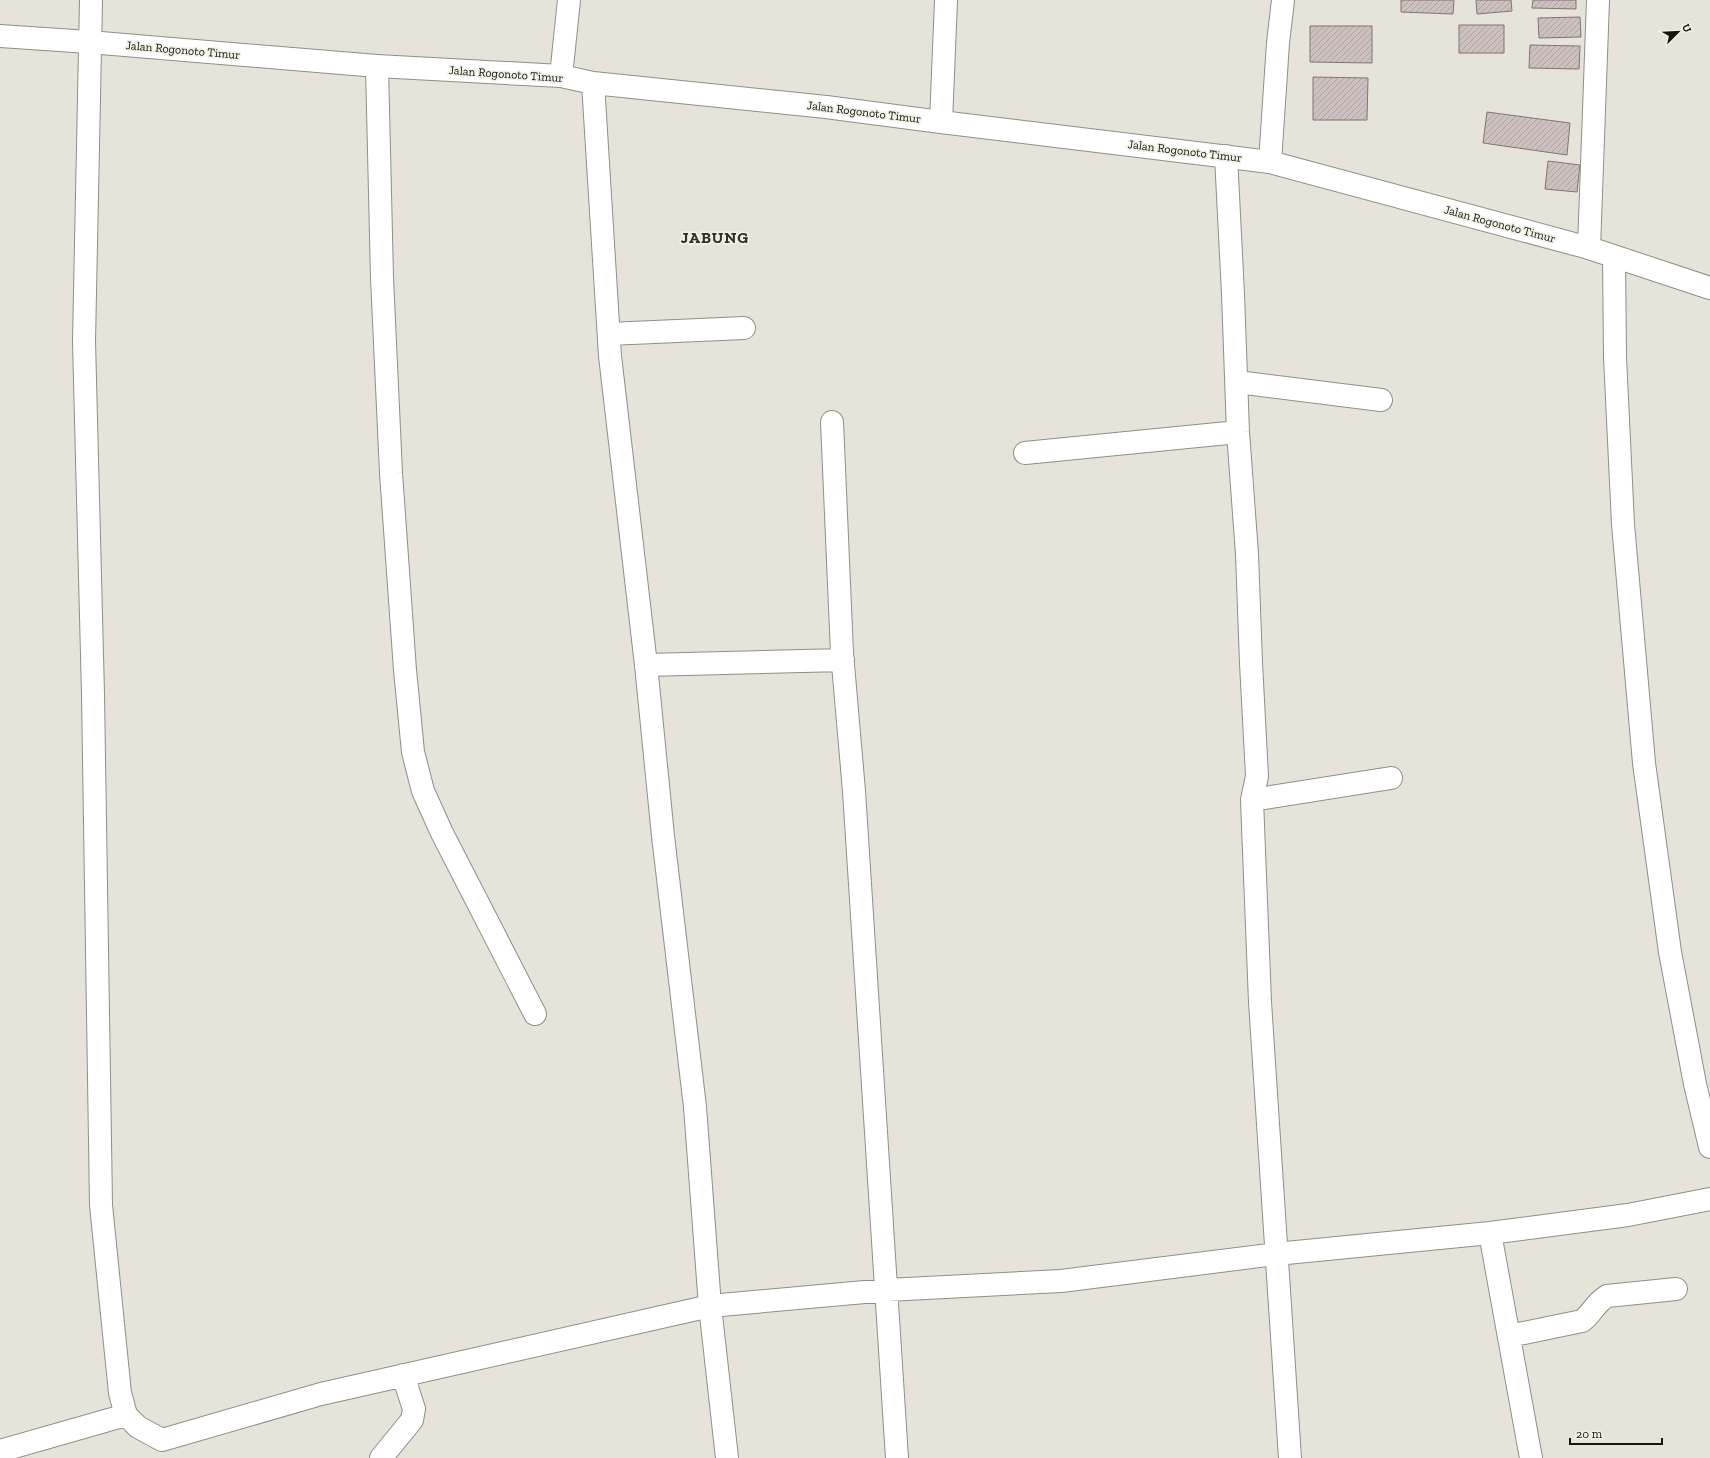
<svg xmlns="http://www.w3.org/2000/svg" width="1710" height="1458" viewBox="0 0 1710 1458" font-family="'Zilla Slab',serif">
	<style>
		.building { fill: url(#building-hatch); stroke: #7f7573 }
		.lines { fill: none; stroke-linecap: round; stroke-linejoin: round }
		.minor-casing { stroke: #908f86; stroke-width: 24 }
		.tertiary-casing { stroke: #908f86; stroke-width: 24 }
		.minor { stroke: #fff; stroke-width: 22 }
		.tertiary { stroke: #fff; stroke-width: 22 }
		.labels { text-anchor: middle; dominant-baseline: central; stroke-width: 3.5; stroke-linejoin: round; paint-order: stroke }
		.street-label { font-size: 12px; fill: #161512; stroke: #f2f1e7 }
		.district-label { font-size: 16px; font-weight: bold; letter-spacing: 1px; fill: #313029; stroke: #f2f1e7 }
	</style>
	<defs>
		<pattern id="building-hatch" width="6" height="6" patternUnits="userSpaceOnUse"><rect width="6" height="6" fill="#ccc1bf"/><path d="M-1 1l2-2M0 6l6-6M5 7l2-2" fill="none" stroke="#aea5a3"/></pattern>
	</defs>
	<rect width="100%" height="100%" fill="#e5e3da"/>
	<path class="building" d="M1401,0H1454L1453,14L1401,12Z
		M1476,0H1511L1512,11L1477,14Z
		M1533,0H1576V9L1532,8Z
		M1580,17L1581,37L1539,38L1538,18Z
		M1459,25H1504V53H1459Z
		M1310,26H1372V63L1310,62Z
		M1530,45L1580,46L1579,69L1529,68Z
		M1313,77L1368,78L1367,120H1313Z
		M1487,112L1570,123L1567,155L1483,143Z
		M1548,161L1580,165L1577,192L1545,189Z"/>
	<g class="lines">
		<defs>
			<path id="minor" d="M377,66L382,278L391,473L405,670L413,752L423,791L442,833L535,1014
				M561,76L569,0
				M941,122L946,0
				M1226,156L1233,294L1238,432L1247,554L1251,663L1257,776L1252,800L1260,1002L1290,1458
				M1270,162L1278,43L1283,0
				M1589,248L1598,0
				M1614,257L1615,357L1623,524L1644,763L1670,952L1695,1084L1710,1147
				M609,334L744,328
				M1237,382L1381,400
				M832,422L842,653L854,791L897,1458
				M1025,453L1238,432
				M646,665L843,660
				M1252,800L1391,778
				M1490,1233L1531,1458
				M1509,1336L1582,1321C1593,1313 1594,1304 1607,1296L1676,1289
				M126,1415L138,1427L162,1440L321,1394L710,1306L887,1290L1061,1281L1276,1254L1490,1233L1628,1215L1710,1199
				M0,1451L126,1415L120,1393L101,1205L93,694L84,341L91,0
				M381,1458L412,1420L414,1409L403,1375"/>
			<path id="tertiary" d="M0,36L89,42L377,66L561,76L593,83L826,107L941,122L1270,162L1589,248L1710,288
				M593,83L610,356L646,665L663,836L695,1107L710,1306L727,1458"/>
		</defs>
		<use href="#minor" class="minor-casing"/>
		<use href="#tertiary" class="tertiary-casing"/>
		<use href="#minor" class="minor"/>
		<use href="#tertiary" class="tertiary"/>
	</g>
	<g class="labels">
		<g class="street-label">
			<text transform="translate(183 50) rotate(5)">Jalan Rogonoto Timur</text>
			<text transform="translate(506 74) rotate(4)">Jalan Rogonoto Timur</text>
			<text transform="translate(864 112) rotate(7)">Jalan Rogonoto Timur</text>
			<text transform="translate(1185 151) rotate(7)">Jalan Rogonoto Timur</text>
			<text transform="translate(1500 224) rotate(15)">Jalan Rogonoto Timur</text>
		</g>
		<g class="district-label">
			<text x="715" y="237">JABUNG</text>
		</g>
	</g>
	<g transform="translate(1678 32) rotate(66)" stroke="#f2f1e7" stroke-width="3" paint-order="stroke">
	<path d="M0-3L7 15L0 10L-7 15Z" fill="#161512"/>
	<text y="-6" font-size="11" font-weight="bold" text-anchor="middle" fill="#161512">U</text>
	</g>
	<path d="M1570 1438v6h92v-6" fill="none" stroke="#161512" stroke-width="2"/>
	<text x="1576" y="1438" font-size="12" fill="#161512" stroke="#f2f1e7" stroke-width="3" paint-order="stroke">20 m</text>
</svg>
